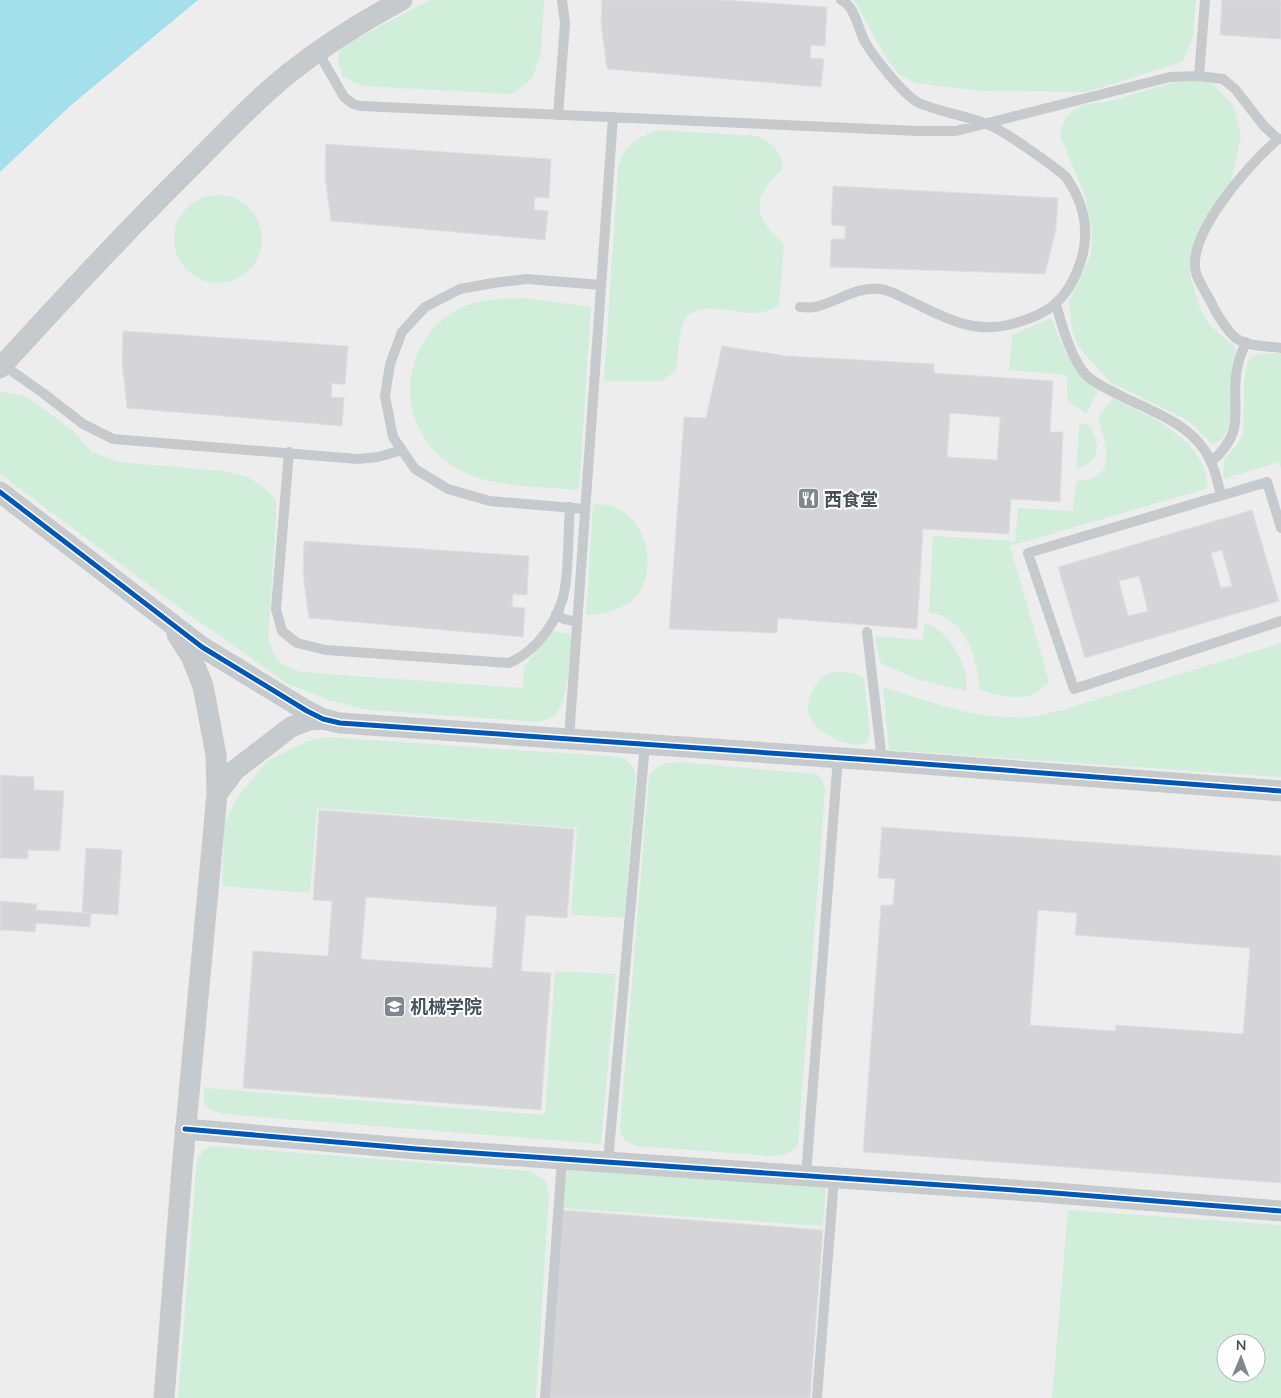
<svg xmlns="http://www.w3.org/2000/svg" width="1281" height="1398" viewBox="0 0 1281 1398" font-family="Mulish,'Noto Sans SC',sans-serif">
	<style>
		.green { fill: #d1eedb; fill-rule: evenodd }
		.water { fill: #a4e0ec }
		.building { fill: #d5d5d7; stroke: #dfdfe0; fill-rule: evenodd }
		.lines { fill: none; stroke-linecap: round; stroke-linejoin: round }
		.lane { stroke: #c7cacc; stroke-width: 10 }
		.street { stroke: #c7cacc; stroke-width: 21 }
		.cycleway-casing { stroke: #fff; stroke-width: 8 }
		.cycleway { stroke: #0057b8; stroke-width: 5 }
		.labels { text-anchor: middle; dominant-baseline: central; stroke-width: 4; stroke-linejoin: round; paint-order: stroke }
		.poi-label { font-size: 18px; font-weight: bold; fill: #45515a; stroke: #fff; text-anchor: start }
	</style>
	<rect width="100%" height="100%" fill="#eeeded"/>
	<path class="green" d="M430,0H544L541,53L532,79L512,94L363,86L343,77L338,62L339,50L346,44Z
		M854,0H1196L1193,38L1182,62L1086,92L982,91L931,85L913,82L900,75L888,61Z
		M1206,80L1215,86L1234,106L1241,135L1235,166L1230,184L1203,221L1195,239L1192,251L1190,274L1200,309L1208,322L1217,332L1235,346L1236,352L1232,366V398L1230,428L1222,439L1213,445L1186,419L1110,382L1078,346L1072,330L1069,302L1091,254L1092,232L1085,196L1060,136C1063,111 1080,102 1103,103L1171,83Z
		M658,130L756,136C773,142 781,151 783,168C766,185 750,200 766,225C771,233 779,237 784,246L779,306C770,310 762,313 753,313C732,313 696,299 684,321C680,327 677,361 676,371L661,381H604L618,168C625,144 635,139 658,130Z
		M174 239a44 44 0 1 1 88 0a44 44 0 1 1-88 0Z
		M525,298L591,307L579,490C535,486 483,489 447,462C393,422 400,340 458,309C479,298 502,299 525,298Z
		M1051,318L1065,351L1080,374L1098,391L1086,414L1068,401L1067,375L1009,370L1012,335Z
		M1281,353V469L1279,462L1223,479L1224,459C1231,451 1239,445 1242,434C1247,417 1238,364 1254,356C1261,352 1273,355 1281,353Z
		M4,392L24,396L40,406L73,431L92,452L117,462L224,471L248,477L263,487L276,499V520L268,640C277,663 279,663 301,672L523,688L524,667L552,630L572,635C570,653 568,705 554,716C550,719 543,720 539,722L369,710L329,700L288,684L169,600L0,474V393Z
		M1113,398C1144,414 1183,429 1201,461C1205,469 1206,480 1208,488L1010,546L1049,682C1043,687 1035,695 1029,696C1013,700 994,694 980,690C977,664 971,630 944,617C940,615 934,613 929,612L933,536L1015,541L1018,508L1073,511L1076,481C1121,479 1105,445 1098,417Z
		M1086,424C1092,427 1093,431 1095,437C1101,453 1092,465 1076,469L1079,425Z
		M598,504C641,504 661,561 638,594C627,609 603,615 586,615L593,505Z
		M924,624C945,627 959,652 965,671C967,677 966,684 966,691L919,680L880,663L875,636L923,640Z
		M1281,643V777L889,750L883,687C929,701 976,720 1025,717C1037,717 1048,713 1059,711Z
		M840,672L854,673L864,678L870,732L868,742C851,751 815,733 809,716C804,703 816,678 828,673C832,672 837,672 840,672Z
		M327,737L621,757C630,761 633,767 636,775L624,918L571,915L577,828L317,808L310,893L222,886L224,824L237,798L267,761L307,741Z
		M679,762L817,774L822,780L825,790L798,1143C792,1155 781,1156 769,1156L637,1146C627,1142 623,1141 620,1129L649,776C658,764 665,763 679,762Z
		M555,971L616,974L601,1144L224,1114C206,1108 201,1108 205,1088L545,1115Z
		M212,1146L530,1171L545,1180L549,1194L536,1398H178L197,1159L204,1150Z
		M564,1168L826,1187L823,1226L561,1208Z
		M1068,1210L1281,1225V1398H1052ZM1226,1343H1256V1373H1226Z"/>
	<path class="water" d="M0,0H198L70,106L0,172Z"/>
	<path class="building" d="M602,0H723L827,7L825,46L811,45L810,58L824,59L821,87L607,69L601,23Z
		M1222,0H1281V39L1220,35Z
		M326,144L551,159L549,198L535,197L534,210L548,211L545,240L331,221L325,176Z
		M833,186L1058,198L1056,229L1045,274L830,267L831,239H845V226L831,225Z
		M123,331L348,346L345,385L332,383L331,397L344,398L342,426L127,408L122,362Z
		M722,346L787,356L934,364V373L1053,381L1050,432H1063L1060,502L1011,499L1009,534L923,529L917,629L778,618L777,633L669,629L684,417L706,418ZM950,413L1000,417L997,460L947,457Z
		M1252,510L1279,601L1085,658L1058,567ZM1222,550L1232,586L1221,588L1211,553ZM1139,576L1148,611L1128,616L1119,581Z
		M304,541L529,556L527,595L513,594L512,607L525,608L523,637L309,618L303,573Z
		M0,775L34,777V790L64,791L60,851L28,850V859L0,858Z
		M319,810L574,829L567,918L526,915L521,971L551,973L541,1110L243,1088L253,951L328,956L332,901L313,900ZM366,897L497,907L492,968L361,959Z
		M882,827L1281,856V1183L863,1152L881,905H893L895,879L878,878ZM1038,910L1077,913L1075,935L1250,948L1243,1034L1116,1025L1115,1031L1030,1025Z
		M86,848L122,850L118,915L82,913Z
		M0,901L37,904L36,910L91,913L90,927L36,923L35,932L0,930Z
		M561,1210L823,1230L810,1398H547Z"/>
	<g class="lines">
		<path class="lane" d="M318,52L344,97L353,104L361,106L918,131H956L1170,77L1199,76L1223,79L1235,89L1264,126L1278,139H1281
			M1199,76L1205,0
			M558,115L565,23L562,0
			M1278,139C1251,163 1186,233 1196,273C1199,283 1207,294 1212,304C1216,313 1230,336 1239,340C1251,347 1268,346 1281,348
			M1056,305C1062,325 1071,359 1086,375C1096,385 1112,391 1125,398C1157,413 1196,427 1211,462C1216,473 1218,484 1221,495
			M800,307C805,307 810,308 815,307C837,302 857,286 880,289C890,290 899,296 908,300C941,315 970,334 1008,325C1045,316 1066,303 1079,266C1089,240 1087,215 1074,190C1071,186 1069,181 1066,177C1054,166 1040,157 1027,148C1014,139 999,128 984,123C963,115 940,112 919,103C904,96 874,57 865,42C858,29 855,6 841,0
			M3,365L43,393L83,424L113,439L358,459L378,457L402,450
			M289,452L276,609L282,631L297,643L326,650L509,663C537,651 560,619 565,588C569,562 568,534 570,507
			M1211,462C1246,431 1232,415 1236,376C1237,364 1241,353 1246,342
			M585,509L490,501L448,489L415,469L393,437L385,396L390,364L402,332L425,307L460,289L493,283L527,279L601,285
			M1281,528L1267,482L1028,553L1074,689L1281,621
			M556,614L564,619L577,622
			M867,632L882,761
			M569,739L613,117
			M608,1162L645,744
			M806,1176L838,757
			M545,1398L562,1159
			M817,1398L834,1178"/>
		<path class="street" d="M0,368C62,300 124,233 190,168C222,136 253,102 288,74C323,46 363,21 402,0
			M0,492L202,647L307,711L323,719L340,723L871,760L1281,791
			M217,794L235,770L291,727L309,720L323,719
			M185,1129L417,1149L1042,1192L1281,1211
			M164,1398L182,1169L217,794L216,755L203,686L191,656L177,634"/>
		<defs>
			<path id="cycleway" d="M0,492L202,647L307,711L323,719L340,723L871,760L1281,791
				M185,1129L417,1149L1042,1192L1281,1211"/>
		</defs>
		<use href="#cycleway" class="cycleway-casing"/>
		<use href="#cycleway" class="cycleway"/>
	</g>
	<defs>
		<symbol id="restaurant-square" viewBox="-11 -11 22 22"><rect x="-9" y="-9" width="18" height="18" rx="4" fill="#80888d" stroke="#fff"/><path d="M-5-6h1v4h1v-4h1v4h1v-4h1v5L-1.5 .5V6h-2V.5L-5-1ZM5-6V6H3V1.5H1.5Q1.5-4 5-6Z" fill="#fff"/></symbol>
		<symbol id="university-square" viewBox="-11 -11 22 22"><rect x="-9" y="-9" width="18" height="18" rx="4" fill="#80888d" stroke="#fff"/><path d="M0-5L7-2L0 1L-7-2ZM-4 1L0 2.5L4 1V4Q0 6-4 4Z" fill="#fff"/></symbol>
	</defs>
	<g fill-rule="evenodd">
		<use href="#restaurant-square" x="796" y="486" width="25" height="25"/>
		<use href="#university-square" x="382" y="994" width="25" height="25"/>
	</g>
	<g class="labels">
		<g class="poi-label">
			<text x="824" y="499">西食堂</text>
			<text x="410" y="1006">机械学院</text>
		</g>
	</g>
	<g transform="translate(1241 1358) rotate(1)"><circle r="24" fill="#ffffff" stroke="#b5b9bd"/>
	<path d="M0-4L9 19L0 12L-9 19Z" fill="#80888d"/>
	<text y="-8" font-size="14" font-weight="bold" text-anchor="middle" fill="#45515a">N</text>
	</g>
</svg>
